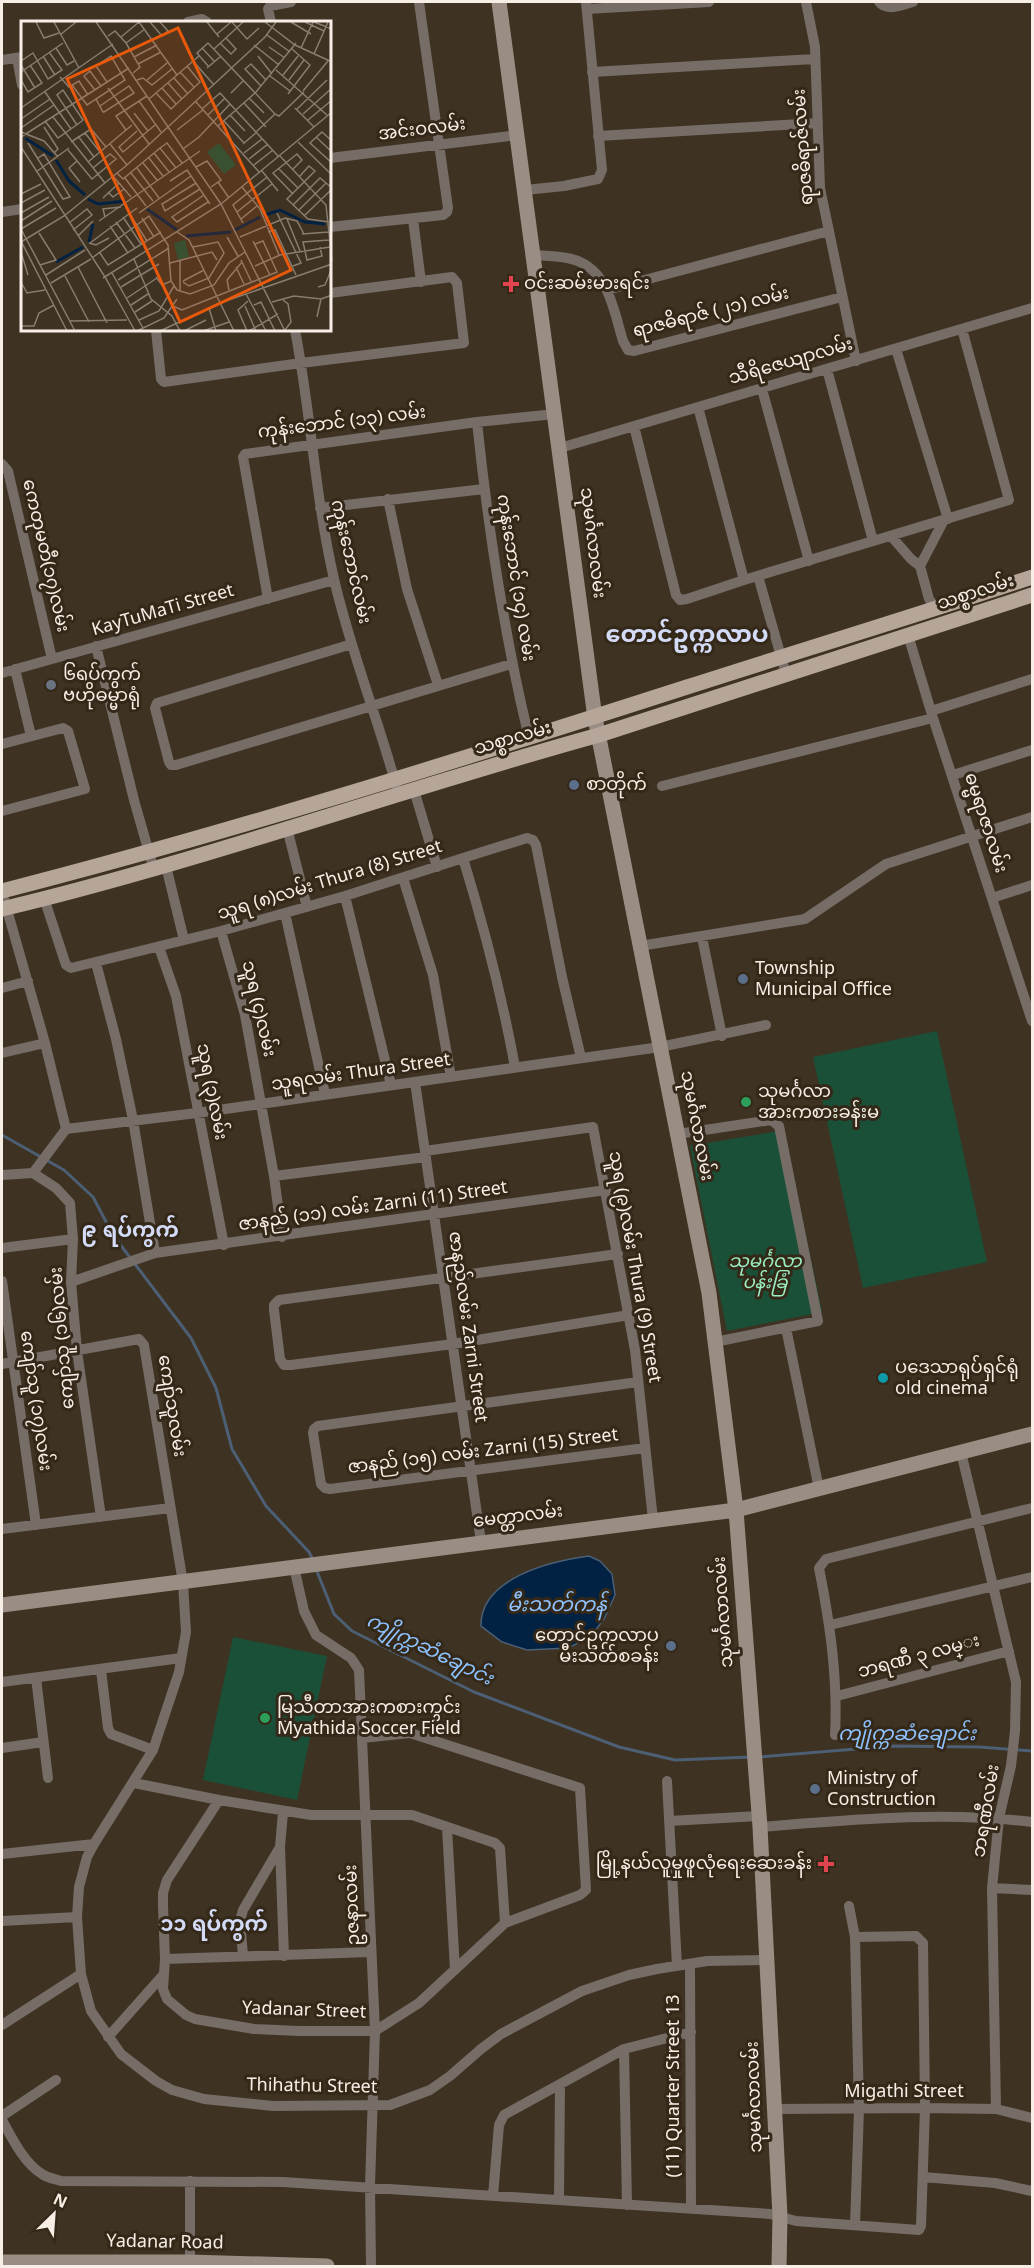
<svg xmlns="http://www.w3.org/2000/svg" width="1034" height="2268" viewBox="0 0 1034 2268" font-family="Georgia,'Noto Sans Myanmar',serif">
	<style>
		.green { fill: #1b5038 }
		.water { fill: #022243; stroke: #4c5f74; stroke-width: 1.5 }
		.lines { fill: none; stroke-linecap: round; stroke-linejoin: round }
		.stream { stroke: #4c5f74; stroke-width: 3 }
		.minor { stroke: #766d67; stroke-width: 10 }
		.secondary { stroke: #9a8d83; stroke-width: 15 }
		.primary { stroke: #b6a599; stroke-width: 15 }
		.health-dot { fill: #e0444e; stroke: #342819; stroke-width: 2 }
		.worship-dot { fill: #6b7280; stroke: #342819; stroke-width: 2 }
		.service-dot { fill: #5c6f8a; stroke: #342819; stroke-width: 2 }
		.leisure-dot { fill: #2e9e5b; stroke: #342819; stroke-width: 2 }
		.culture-dot { fill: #0f9aa8; stroke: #342819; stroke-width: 2 }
		.labels { text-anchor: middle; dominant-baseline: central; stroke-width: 6; stroke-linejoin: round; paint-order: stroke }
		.street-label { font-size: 18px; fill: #f7eee5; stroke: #342819 }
		.poi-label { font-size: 18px; fill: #f7eee5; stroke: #342819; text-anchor: start }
		.park-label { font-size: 18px; font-style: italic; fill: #9cefc3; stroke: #342819 }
		.water-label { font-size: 20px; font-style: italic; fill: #8ec3ff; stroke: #342819 }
		.quarter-label { font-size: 21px; font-weight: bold; fill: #d4dbf7; stroke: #342819 }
		.district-label { font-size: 24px; font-weight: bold; fill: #d4dbf7; stroke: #342819 }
		.inset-river { fill: none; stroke: #022243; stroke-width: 3 }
		.inset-road { fill: none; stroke: #887d70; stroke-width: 1.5 }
		.view { fill: #e8590c; fill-opacity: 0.15; stroke: #e8590c; stroke-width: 3 }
		.inset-edge { fill: none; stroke: #f7eee5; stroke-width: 3 }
	</style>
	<rect width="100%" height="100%" fill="#3e3222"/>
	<path class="green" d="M937,1031L987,1262L863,1288L813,1057Z
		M784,1130L822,1312L727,1331L690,1146Z
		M233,1637L327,1656L297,1800L203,1780Z"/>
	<path class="water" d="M589,1556L600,1561L612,1574L615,1595L604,1619L590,1637L568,1648L527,1650L502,1642L481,1626C480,1578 551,1561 589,1556Z"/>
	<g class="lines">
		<path class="stream" d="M2,1135L64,1170L93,1197L113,1235L191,1338L216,1388L232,1449L266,1506L309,1552L313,1560
			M316,1569L334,1614L352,1631L474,1692L619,1747L675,1760L751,1757
			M760,1757L892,1746L980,1747L1032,1751"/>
		<path class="minor" d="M806,2L815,47L820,188L856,361
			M879,2C887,12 901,5 913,2
			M587,9L709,2
			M188,22L202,19L207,22
			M271,22L268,9L270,6L291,2
			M17,58L22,85
			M2,60L22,57
			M592,72L815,59
			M598,136L818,123
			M330,158L518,135
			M525,190L564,186L598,179L602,170L586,2
			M2,212L22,209
			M413,219L421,282
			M330,227L443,215L447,212L448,208L419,2
			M535,255C545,256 557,256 567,258C608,265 613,308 623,341L628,350L634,351L842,297
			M607,290L829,231
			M156,330L161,379L164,382L301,363L464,343L457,283L452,277L330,293
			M295,330C311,413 315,497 334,579C350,649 377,716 396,785
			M896,349L948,519
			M827,369L873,541
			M762,389L809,561
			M698,407L744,580
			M477,422C488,528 504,634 529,738
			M634,426L676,595L680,600L687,599L744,580L1009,500L962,329
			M560,448L1032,308
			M2,464L8,471L52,659
			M388,499L407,589L438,685
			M320,508L484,489
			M891,536L911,559L920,566
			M758,576L786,674
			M268,599L243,457L245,454L477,422L555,414
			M936,609L929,599L920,566L944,520
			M908,635L933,718L1032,1021
			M352,644L157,703L155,708L169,762L171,765H176L511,664
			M96,646L134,800L154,870
			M15,669L31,736
			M2,673L334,580
			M931,711L1032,679
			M2,744L63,728L68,731L85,789L2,811
			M953,775L1032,750
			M662,786L933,718
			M414,790L437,867
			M287,828L307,907
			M463,858L527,838L533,840L536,845L562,977L581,1058
			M166,866L184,940
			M403,878L433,975L451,1077
			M2,892L45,1043L66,1129
			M345,896L391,1085
			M44,898L66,965L71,968L221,931L345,896L463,858C484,927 502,996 515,1067
			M992,898L1032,885
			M285,913L325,1094
			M221,931L245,1015L274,1176L282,1237
			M702,937L722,1036
			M640,946L805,919L886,864L1032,817
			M159,947L176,996L224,1245
			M96,963L116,1039L133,1120L155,1253
			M2,988L28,981
			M2,1053L45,1043
			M415,1082L481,1542
			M678,1134L771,1120L779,1126L818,1321L715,1342
			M425,1151L593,1127L635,1350L653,1520
			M33,1173L56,1188L70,1203L73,1239L71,1282L77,1351L101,1517
			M2,1175L33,1173L66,1129L197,1113L660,1047L766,1025
			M274,1176L426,1157
			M2,1248L73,1239
			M618,1254L279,1300L274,1305V1310L280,1359L284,1365H291L453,1344L629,1315
			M2,1281L36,1525
			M71,1282L155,1253L606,1190
			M786,1328L819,1489
			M2,1364L139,1339L144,1345L183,1583L186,1632L179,1672L153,1750L94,1844L87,1857L79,1887L77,1917L81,1974L91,2011L121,2054L156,2081L172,2090L204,2099L273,2106L390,2105L430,2090L450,2076L481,2049L501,2034L582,1991L629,1975L657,1969L707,1961L769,1960
			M638,1382L318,1426L314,1429L313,1433L321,1484L325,1488L330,1489L645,1448
			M961,1452L1016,1682L1015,1731L1011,1766L999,1818L992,1888L996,2109
			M2,1529L170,1508
			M294,1567L304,1611L316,1635L351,1658L359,1670L375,2031L370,2186L371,2266
			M830,1625L1032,1577
			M101,1670L108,1728L111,1734L153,1750
			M36,1678L48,1778
			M2,1682L181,1658
			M837,1696L1009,1651
			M835,1735C838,1678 830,1624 819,1568L826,1559L1032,1508
			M2,1748L43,1742
			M667,1781L677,1966
			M134,1783L219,1800L311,1815H412L495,1843L500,1848L505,1923
			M219,1800L167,1880L163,1893V1906L165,1959L163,1989L167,1999L186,2015L195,2019L254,2029L299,2031H375L419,2003L505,1923L580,1895L586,1890L580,1788L410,1733L362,1738
			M283,1812L280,1847L284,1956
			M669,1821L759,1816
			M760,1827C850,1820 943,1811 1032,1822
			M447,1828L455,1970
			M2,1854L94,1844
			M992,1888L1032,1890
			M849,1906L855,1937L859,2109L855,2225
			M2,1921L77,1917
			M243,1956L240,1921L243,1910L280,1847
			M165,1959L371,1952
			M690,1964L691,2209
			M2,2025L81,1974
			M108,2037L164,1974
			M624,2049L627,2205
			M775,2109L925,2108L996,2109L1032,2118
			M2,2116L56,2080
			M2,2120C12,2138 24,2163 42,2174C47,2178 55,2179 61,2181L283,2182L770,2214L796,2221L919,2230L921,2226L925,2108L923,1943L916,1936L855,1937
			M923,2177L995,2183L1032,2191
			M190,2181V2262
			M493,2196L499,2125L504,2115L624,2049L691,2032
			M559,2199L560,2084"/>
		<path class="secondary" d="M499,2L595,718L709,1293L736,1510L760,1827L780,2216L779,2266
			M2,1605L736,1510L1032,1434
			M2,2262H190L327,2266"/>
		<path class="primary" d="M2,891C232,832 460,760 687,687C802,650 918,615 1032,577
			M2,909C203,861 399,790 599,735L1032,595"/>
	</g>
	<g class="health-dot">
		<path d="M508 275h6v6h6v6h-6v6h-6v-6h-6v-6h6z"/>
		<path d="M823 1855h6v6h6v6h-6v6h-6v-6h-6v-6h6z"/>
	</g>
	<circle class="worship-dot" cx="51" cy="685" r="6"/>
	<g class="service-dot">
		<circle cx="574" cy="785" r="6"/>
		<circle cx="743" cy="979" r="6"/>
		<circle cx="671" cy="1646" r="6"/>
		<circle cx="815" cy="1789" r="6"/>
	</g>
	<g class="leisure-dot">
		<circle cx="746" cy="1102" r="6"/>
		<circle cx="265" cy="1718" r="6"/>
	</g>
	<circle class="culture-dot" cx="883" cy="1378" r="6"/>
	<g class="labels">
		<g class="street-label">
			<text transform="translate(422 130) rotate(-7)">အင်းဝလမ်း</text>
			<text transform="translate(804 147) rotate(-94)">ရာဇဓိရာဇ်လမ်း</text>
			<text transform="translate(711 313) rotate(-14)">ရာဇဓိရာဇ် (၂၁) လမ်း</text>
			<text transform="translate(791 362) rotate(-16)">သီရိဇေယျာလမ်း</text>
			<text transform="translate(342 423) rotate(-7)">ကုန်းဘောင် (၁၃) လမ်း</text>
			<text transform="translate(592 543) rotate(83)">သုမင်္ဂလာလမ်း</text>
			<text transform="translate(45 556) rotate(77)">ကေတုမတီ(၁၇)လမ်း</text>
			<text transform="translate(350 562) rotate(77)">ကုန်းဘောင်လမ်း</text>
			<text transform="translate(515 578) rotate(81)">ကုန်းဘောင် (၁၄) လမ်း</text>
			<text transform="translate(976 593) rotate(-18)">သစ္စာလမ်း</text>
			<text transform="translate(163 611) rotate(-16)">KayTuMaTi Street</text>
			<text transform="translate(513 739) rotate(-16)">သစ္စာလမ်း</text>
			<text transform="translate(985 823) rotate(72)">ဓမ္မရာဇာလမ်း</text>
			<text transform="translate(330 881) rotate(-17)">သူရ (၈)လမ်း Thura (8) Street</text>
			<text transform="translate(258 1009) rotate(77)">သူရ (၄)လမ်း</text>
			<text transform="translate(361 1073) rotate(-8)">သူရလမ်း Thura Street</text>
			<text transform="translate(211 1092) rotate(79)">သူရ (၃)လမ်း</text>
			<text transform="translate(696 1126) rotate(79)">သုမင်္ဂလာလမ်း</text>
			<text transform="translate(373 1207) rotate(-8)">ဇာနည် (၁၁) လမ်း Zarni (11) Street</text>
			<text transform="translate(634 1267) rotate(80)">သူရ (၉)လမ်း Thura (9) Street</text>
			<text transform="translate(467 1327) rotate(82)">ဇာနည်လမ်း Zarni Street</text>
			<text transform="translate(63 1338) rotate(-95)">ကျော်သူ (၁၆)လမ်း</text>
			<text transform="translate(35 1401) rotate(82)">ကျော်သူ (၁၇)လမ်း</text>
			<text transform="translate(171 1406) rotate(81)">ကျော်သူလမ်း</text>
			<text transform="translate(483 1452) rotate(-7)">ဇာနည် (၁၅) လမ်း Zarni (15) Street</text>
			<text transform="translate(518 1517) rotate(-7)">မေတ္တာလမ်း</text>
			<text transform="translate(724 1612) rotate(-94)">သုမင်္ဂလာလမ်း</text>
			<text transform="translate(919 1657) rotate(-15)">ဘရဏီ ၃ လမ္း</text>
			<text transform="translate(987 1811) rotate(-81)">ဘရဏီလမ်း</text>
			<text transform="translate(353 1905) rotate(-92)">ဥဇနာလမ်း</text>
			<text transform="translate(304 2011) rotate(2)">Yadanar Street</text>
			<text transform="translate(674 2086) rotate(-90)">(11) Quarter Street 13</text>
			<text transform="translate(312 2087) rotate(1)">Thihathu Street</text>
			<text x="904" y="2092">Migathi Street</text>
			<text transform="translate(755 2097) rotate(-92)">သုမင်္ဂလာလမ်း</text>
			<text transform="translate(165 2243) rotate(1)">Yadanar Road</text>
		</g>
		<g class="poi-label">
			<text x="524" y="284">ဝင်းဆမ်းမားရင်း</text>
			<text x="63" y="675">၆ရပ်ကွက်<tspan x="63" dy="21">ဗဟိုဓမ္မာရုံ</tspan></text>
			<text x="586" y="785">စာတိုက်</text>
			<text x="755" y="969">Township<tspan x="755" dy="21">Municipal Office</tspan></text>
			<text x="758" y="1092">သုမင်္ဂလာ<tspan x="758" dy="21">အားကစားခန်းမ</tspan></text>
			<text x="895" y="1368">ပဒေသာရုပ်ရှင်ရုံ<tspan x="895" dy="21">old cinema</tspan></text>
			<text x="659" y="1636" text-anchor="end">တောင်ဥက္ကလာပ<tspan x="659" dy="21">မီးသတ်စခန်း</tspan></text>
			<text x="277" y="1708">မြသီတာအားကစားကွင်း<tspan x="277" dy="21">Myathida Soccer Field</tspan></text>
			<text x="827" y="1779">Ministry of<tspan x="827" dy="21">Construction</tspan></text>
			<text x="812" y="1864" text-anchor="end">မြို့နယ်လူမှုဖူလုံရေးဆေးခန်း</text>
		</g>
		<g class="park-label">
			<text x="765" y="1262">သုမင်္ဂလာ<tspan x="765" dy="21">ပန်းခြံ</tspan></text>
		</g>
		<g class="water-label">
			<text x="557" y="1606">မီးသတ်ကန်</text>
			<text transform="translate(429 1651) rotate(26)">ကျိုက္ကဆံချောင်း</text>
			<text x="907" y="1735">ကျိုက္ကဆံချောင်း</text>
		</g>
		<g class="quarter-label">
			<text x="130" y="1232">၉ ရပ်ကွက်</text>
			<text x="214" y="1926">၁၁ ရပ်ကွက်</text>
		</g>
		<g class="district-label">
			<text x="687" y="636">တောင်ဥက္ကလာပ</text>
		</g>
	</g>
	<g transform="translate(21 21)">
		<rect width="310" height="310" fill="#3e3222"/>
		<path d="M198,122L215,144L203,153L186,131ZM164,219L168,236L157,239L153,222Z" fill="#1b5038"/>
		<path class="inset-river" d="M4,117L32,135M35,139L48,160L64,174M67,178L77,183L105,180M126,188L156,209M244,194L259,189L284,201L304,203M214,209L239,196M165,215L210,211M68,221L72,203M35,241L62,226"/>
		<path class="inset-road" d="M15,1L23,17L38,12M33,1L58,47M75,1L200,183L264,310M118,1L156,54M129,1L141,15L147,10L139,1M186,1L198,16M211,1L226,18L238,7M244,1L274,24L311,41M270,1L290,13M284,1L303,10M293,1L311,8M196,13L210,1M39,14L55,1M246,14L269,31M87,15L94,10L105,22L119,46L112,52M100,16L118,1M105,22L124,8M199,22L210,33L215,28L205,17M233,24L258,44M248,26L264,37M35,27L46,44L53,40M181,27L194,41M280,27L292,1M193,28L222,1M109,30L132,18M293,33L307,1M22,35L34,54M237,35L251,53M113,36L136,24M0,40L12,32L27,58L41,49L28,31M172,40L193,64M117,43L140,31M0,44L14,67M188,46L176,32L187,22L254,93M186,47L200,35M255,49L306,94M0,51L42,22M159,51L173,66M262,54L277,35M249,55L269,70M39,56L48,66L58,60L67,74M153,57L167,73M0,59L7,71L21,62L9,44M116,59L122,57L131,64L151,48M126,59L146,42M268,59L283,39M147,62L161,78M51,64L66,84L104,59L90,35L75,45L86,61M240,65L224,48L230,43L245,59M87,67L128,123M141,67L155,83M74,69L63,55L69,50L80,65M282,70L307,40M24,71L50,108M135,72L150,88L179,61L166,45M210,72L223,59M267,73L289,44L271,28M228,77L243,92M75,78L82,91H83L113,72L108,65L79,85M128,78L178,35M118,80L140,111M175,81L239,152M223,82L245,106M0,87L92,23M274,87L293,106M181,88L199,72L258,136M276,88L306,59M113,92L127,110M254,93L258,95L283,71M282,93L311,67M187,94L204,77M209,94L224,110M32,96L84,162M0,98L29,78M287,99L311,79M24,100L37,117L61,100L62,99L42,69L36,74L56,104M203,100L223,122M197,105L235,71L275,22M23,106L37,128L33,132M0,107L33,84M105,109L95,95L126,75M156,109L182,89M116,110L98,126L102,131L134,104M0,111L23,120L37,136M235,111L254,93M64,112L79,131M57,115L73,136M0,116L108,47M295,116L311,131M311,120L301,111L289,122L311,142M50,121L70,108L85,126M277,121L311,154M7,122L42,178L49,176L23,133L17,137M89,123L106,144M222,123L236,111M0,126L84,256L114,310M139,127L146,122L161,142M162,128L178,116L209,83M47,129L71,158L95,138L89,133L72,147M133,132L148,151M223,132L241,118M259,135L305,184L311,240M128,137L142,155M228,138L247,123M56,140L48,147L59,161M67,141L111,104M122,142L136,159M233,144L252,129M175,146L186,140L200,159L190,166M116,147L138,177M258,148L277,167M271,149L281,139L276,133L252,152L272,173M241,150L257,170M15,151L48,127M96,152L102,158L139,127L155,147M110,152L132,180M92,155L110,176M278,156L288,145L294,150L266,178L287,198L308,201M104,157L125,185M149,160L166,149L189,183M197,161L208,177M175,162L141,183L144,190L179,168M221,166L239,188L258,234M87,171L92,176L103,168M0,173L20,163M183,174L151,196L156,201L187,181M82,177L98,162M0,182L24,169M272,184L299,157L311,167M277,190L305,162M216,191L251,163M0,192L28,176M108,192L126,220M118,192L170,155M256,192L280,242L272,245M283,195L311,168M84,196L82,188L100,186M102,196L120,223M121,197L133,216M220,198L236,185M266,198L279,230M0,200L31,180M78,200L179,130M95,201L114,227M48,202L66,188L71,194L52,209M222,202L212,184L246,156M89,205L107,232M0,208L54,310M0,208L35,187M156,211L168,219L213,310M247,211L254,209L275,254M18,212L35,239L19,244M281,213L308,211M57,215L72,200M206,216L217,235M219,216L264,197L276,200L283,213M0,220L46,310M232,220L249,254M0,221L43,195L106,144L244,16L255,1M68,222L75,224L88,217M69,222L116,187M299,226L301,235L286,239L282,221L308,219M0,231L7,254M79,232L87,244L140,211M71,237L128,195L147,224L150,260L156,269L169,273L193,264L208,242L224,231M113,238L130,278L151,295L159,310M220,239L230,260M149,242L191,231L196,239M234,245L259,234L309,226M57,246L86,302M215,246L223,263M91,252L122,307M25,254L64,229M44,255L68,301M135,256L141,264L150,260M82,257L200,183L311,91M97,259L148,227M162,260L183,249M0,261L6,272L24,269M162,261L168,265L188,257L203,232L197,221L172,226M30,262L70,238M100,266L138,243M297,266L304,264L311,247M208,269L206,259L221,241M159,271V240M225,273L245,310M106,277L136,257M262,279L267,283L270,301L264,309M251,281L273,275L300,278L311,274M110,284L127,273M233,284L240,281L254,310M152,285L161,289L256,251L242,220L234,223M224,285L235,310M188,287L195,310M114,291L131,280M296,296L300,278M118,299L138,290L153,265M49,300L106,299M0,305H13L18,292L33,284M116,310L143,297L156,278M139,310L199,282L311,243M163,310L185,299M182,310L208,301M226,310L217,289L227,280M228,310L257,293"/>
		<path class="view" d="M157,7L270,249L159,301L46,58Z"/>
		<rect width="310" height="310" class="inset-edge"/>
	</g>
	<rect width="1034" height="2268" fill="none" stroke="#f7eee5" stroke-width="6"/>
	<g transform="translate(54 2214) rotate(25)" stroke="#342819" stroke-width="4.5" paint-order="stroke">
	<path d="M0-4.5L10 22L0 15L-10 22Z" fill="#f7eee5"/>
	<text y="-9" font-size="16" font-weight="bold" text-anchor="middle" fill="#f7eee5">N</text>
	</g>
</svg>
